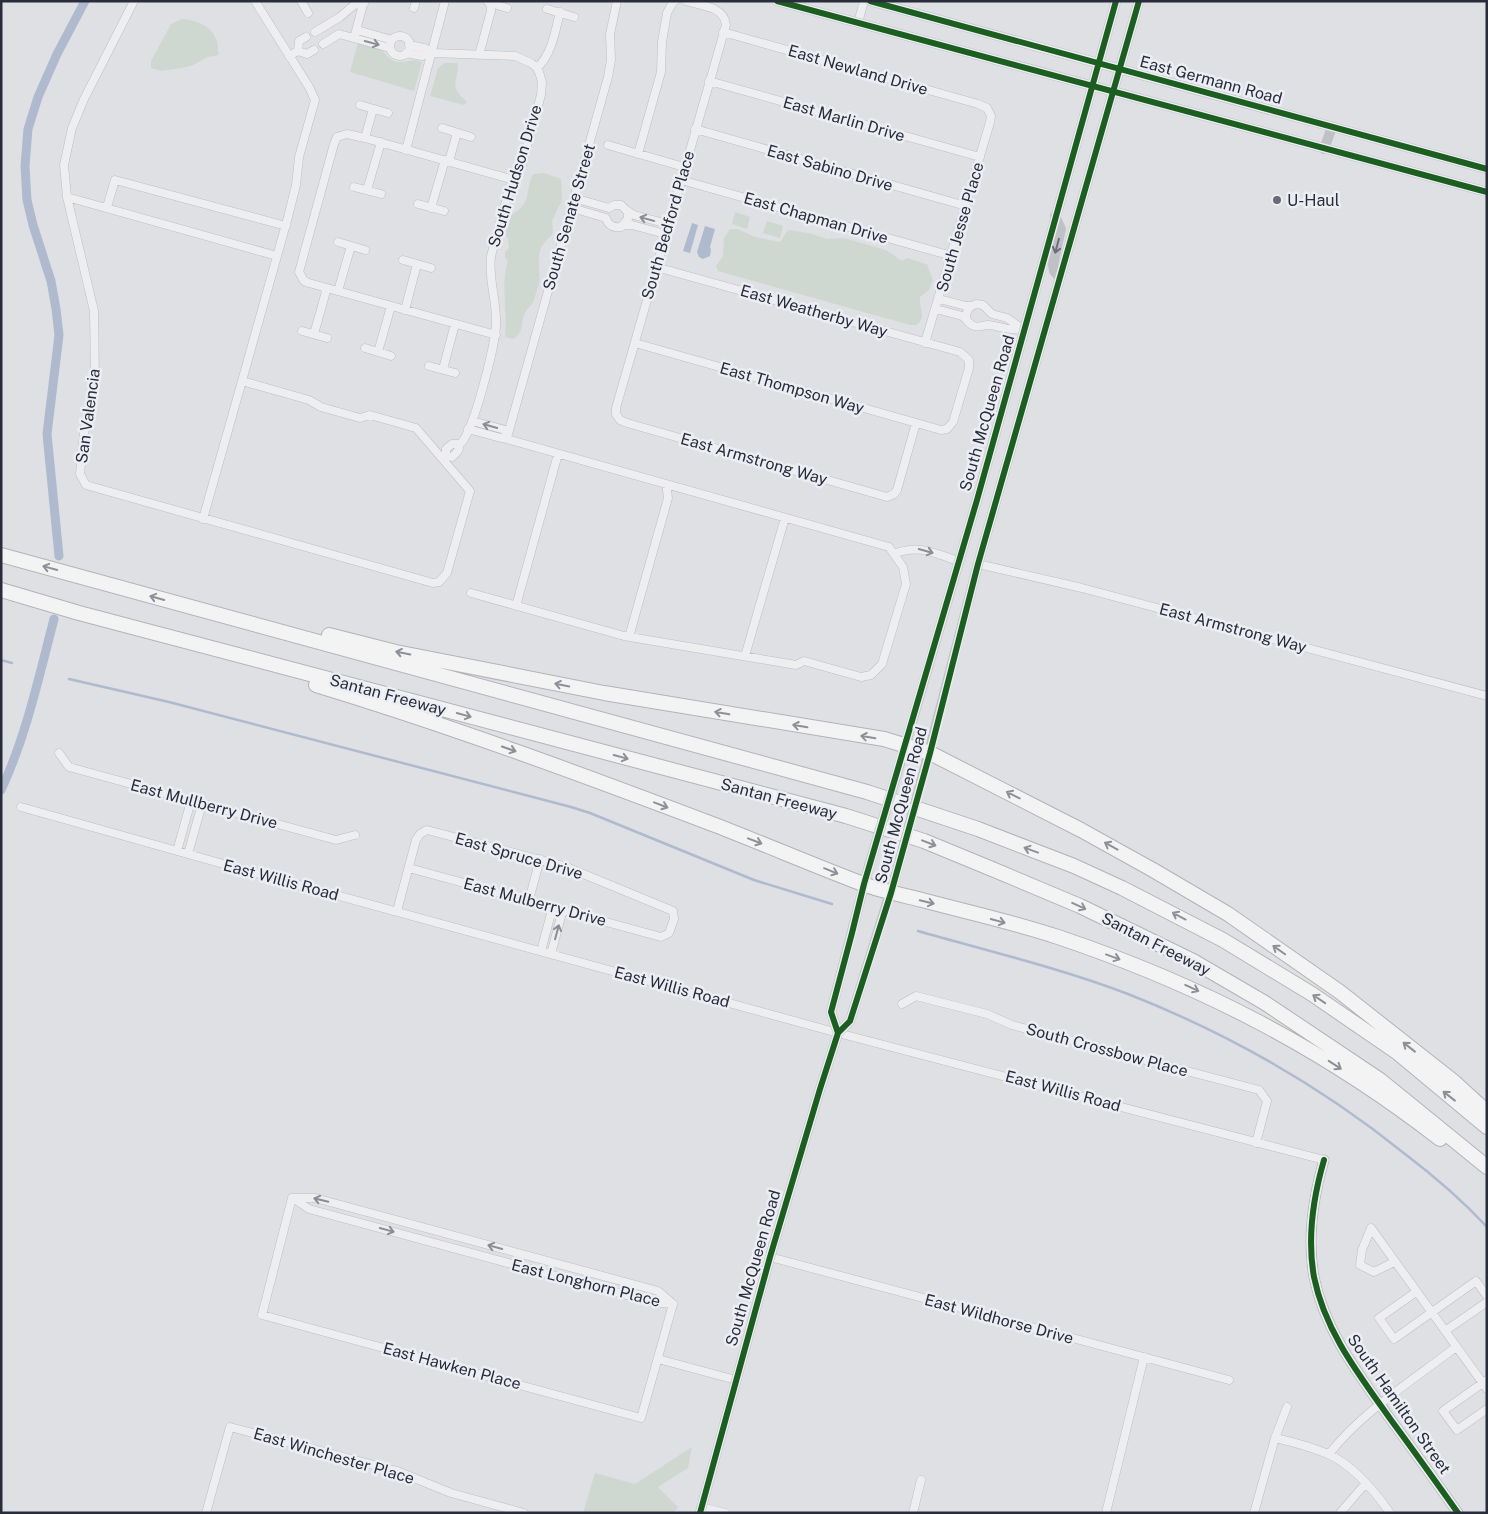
<svg xmlns="http://www.w3.org/2000/svg" width="1488" height="1514" viewBox="0 0 1488 1514" font-family="'Public Sans',sans-serif">
	<style>
		.green { fill: #ced7d0 }
		.water { fill: #afbace }
		.lines { fill: none; stroke-linecap: round; stroke-linejoin: round }
		.stream { stroke: #afbace; stroke-width: 2.5 }
		.canal { stroke: #afbace; stroke-width: 9 }
		.minor-casing { stroke: #bdbec2; stroke-width: 9 }
		.tertiary-casing { stroke: #bdbec2; stroke-width: 11 }
		.motorway-casing { stroke: #b2b3b8; stroke-width: 16 }
		.minor { stroke: #eeeef0; stroke-width: 8 }
		.tertiary { stroke: #eeeef0; stroke-width: 9 }
		.secondary { stroke: #c0c1c6; stroke-width: 10 }
		.motorway { stroke: #f3f3f4; stroke-width: 14 }
		.secondary-bridge { stroke: #c0c1c6; stroke-width: 10 }
		.cycleway-casing { stroke: #eceef4; stroke-width: 9 }
		.cycleway { stroke: #1b5e20; stroke-width: 6 }
		.oneway { stroke: #8b8d96 }
		.oneway2 { stroke: #6c6f7a }
		.oneway3 { stroke: #8e9098 }
		.poi-dot { fill: #686b76; stroke: #eceef4; stroke-width: 2 }
		.labels { text-anchor: middle; dominant-baseline: central; stroke-width: 5; stroke-linejoin: round; paint-order: stroke }
		.street-label { font-size: 16px; fill: #282c3b; stroke: #eceef4 }
		.poi-label { font-size: 16px; fill: #282c3b; stroke: #eceef4; text-anchor: start }
	</style>
	<rect width="100%" height="100%" fill="#dfe0e4"/>
	<path class="green" d="M182,19C195,20 211,25 216,39C218,43 218,50 219,55L208,57L193,65L182,68L161,71L151,68V61L171,24Z
		M358,43C365,45 375,46 381,50C386,53 388,59 394,61C404,65 412,57 422,62L414,91L350,72Z
		M444,63H458C458,85 448,85 467,102L464,105L430,96L438,68Z
		M544,173L561,179L562,200L552,221L553,233C549,238 543,243 541,248C536,259 541,272 539,283C537,289 535,297 533,302C531,307 526,309 524,315C520,326 525,329 514,339L505,337C508,312 500,285 508,261L505,257V252L509,248L508,238L505,235L512,214C532,204 525,191 533,174Z
		M735,212L750,217L747,229L732,224Z
		M767,221L783,226L780,238L763,233Z
		M730,229H738L755,237L780,242L787,231L790,230L812,234L827,239L844,238L886,250L902,261L907,258L928,265V268L933,280L929,290L920,297C918,308 928,316 916,325H910L718,271L716,266L723,256L724,238Z
		M692,1447L688,1468L658,1487L678,1507L674,1513H583L595,1473L635,1484Z"/>
	<path class="water" d="M692,223L698,225L690,253L683,251Z
		M705,226L715,229L710,247L711,250L710,256L703,259L699,257L697,252Z"/>
	<g class="lines">
		<path class="stream" d="M1,660L12,663
			M69,679L169,702L571,807L590,813L754,880L832,904
			M918,931C988,951 1060,968 1128,994C1227,1033 1322,1087 1405,1154C1434,1176 1462,1200 1487,1227"/>
		<path class="canal" d="M59,556L47,434L59,335L56,309L51,281L33,225L27,200L25,166L28,129L38,97L57,54L85,1
			M1,790C26,737 39,676 54,619"/>
		<defs>
			<path id="minor" d="M134,1L84,99L72,128L64,165L67,197L94,311L95,379L84,433L80,474L86,485L433,583L439,582L447,573L470,491L416,428L370,415L360,418L321,407L309,400L242,381L288,217L296,185L299,157L315,100L309,87L255,1
				M301,1L308,13
				M686,1C702,6 724,6 726,25L616,408V414L620,420L627,423L887,497L894,494L897,490L916,423
				M490,3L507,8
				M414,8L416,1
				M547,9L574,17
				M858,23L864,1
				M357,30L392,40
				M315,32L340,17L354,5L364,3
				M723,32L978,104L987,108L991,116L990,122L925,343
				M390 46a10 10 0 1 1 20 0a10 10 0 1 1-20 0Z
				M354,38L364,1
				M323,44L339,34L390,48
				M409,45L424,48L432,53
				M298,51L299,41L306,37
				M406,53L422,56L432,53L515,56L531,63L537,68L540,75L542,82L541,95L522,165L509,190L491,256C488,279 497,301 496,324C496,343 473,434 460,444C459,450 458,452 452,457L446,455
				M479,55L491,11L490,3L487,1
				M289,56L298,51L307,54L314,50
				M537,68C552,54 555,32 560,12
				M709,81L980,157
				M360,105L388,113
				M442,128L471,137
				M695,129L966,206
				M365,138L373,109
				M608,145L684,167
				M406,150L445,1
				M638,154L661,72L662,42L667,13L673,2L675,1
				M449,161L457,133
				M681,180L952,256
				M354,187L381,194
				M367,190L381,142
				M67,197L277,256
				M418,204L444,211
				M107,207L115,180L286,226
				M431,208L445,160
				M572,208L606,218C608,225 613,228 621,227L628,219V212L621,205H614L609,208L574,198
				M628,211L634,215L668,224
				M624,225H632L665,234
				M338,242L365,250
				M403,260L431,268
				M338,291L351,246
				M939,299L966,306H971
				M976,304L983,305L992,314L1007,318L1024,330C1018,329 1010,330 1004,328C998,327 993,325 988,325C982,325 978,329 972,325C961,319 967,307 976,304Z
				M936,309L962,316L967,320
				M405,310L417,264
				M302,331L327,338
				M314,334L327,288
				M496,335L309,283L304,281L299,272L334,144L337,137L347,134L365,138L514,180
				M635,343L941,430L947,429L953,422L969,368V360L960,352L656,267
				M365,348L391,356
				M378,352L391,306
				M429,366L455,373
				M443,369L455,324
				M472,421L509,431
				M468,429L501,438L505,437L508,434L608,77L611,60L610,34L617,1
				M442,458L446,455V449L452,444H460
				M203,519L242,381
				M894,554C920,544 933,553 959,561
				M978,564L1082,588L1487,696
				M471,593L624,636L796,665L804,661L861,677L871,675L882,664L906,584L903,567L889,547L503,438
				M516,606L558,454
				M629,637L668,498L666,484
				M745,656L785,518
				M59,753L69,767L336,840L355,835
				M21,807L234,867L838,1033L1324,1160
				M177,851L191,801
				M188,854L202,804
				M529,900L540,859
				M397,911L416,840L420,834L427,830L564,866L673,911L674,919L669,933L661,937L409,868
				M541,951L553,906
				M551,954L563,909
				M902,1004L916,996L987,1014L1012,1025L1259,1090L1267,1101L1256,1143
				M292,1198L262,1315L641,1418L673,1304
				M292,1198H315L658,1291L673,1304
				M293,1198L309,1209L652,1302L673,1304
				M770,1257L1229,1380
				M1394,1262L1374,1272L1360,1265L1362,1250L1371,1228L1487,1389
				M1416,1292L1379,1318L1394,1339L1476,1281L1487,1296
				M1445,1331L1487,1302
				M658,1359L736,1380
				M1487,1380L1443,1411L1457,1430L1487,1409
				M1275,1438C1293,1442 1311,1447 1328,1454C1354,1466 1374,1490 1390,1513
				M1329,1454C1363,1411 1412,1381 1456,1347
				M701,1507L725,1513
				M206,1513L230,1427L397,1471L451,1493L524,1513
				M913,1513L921,1480
				M1106,1513L1144,1357
				M1254,1513L1275,1438L1287,1407
				M1340,1513L1366,1483"/>
			<path id="tertiary" d="M1324,1160C1313,1198 1307,1238 1314,1277C1325,1332 1360,1376 1391,1420C1414,1451 1436,1482 1458,1513"/>
			<path id="motorway" d="M1,555L867,792L978,829L1074,866L1122,888L1223,940L1312,994L1398,1053L1487,1127
				M1,590L79,613L846,816L924,841L992,869L1080,906L1193,961L1265,1003L1380,1080L1487,1167
				M329,635L396,652L604,693L884,739L930,753L1081,830L1153,870L1228,914L1340,992L1453,1081L1487,1112
				M316,685C451,726 583,775 715,825C764,844 813,865 863,884C882,891 902,895 922,900C967,912 1013,922 1058,937C1198,984 1323,1048 1440,1139"/>
		</defs>
		<use href="#minor" class="minor-casing"/>
		<use href="#tertiary" class="tertiary-casing"/>
		<use href="#motorway" class="motorway-casing"/>
		<use href="#minor" class="minor"/>
		<use href="#tertiary" class="tertiary"/>
		<path class="secondary" d="M777,1L1487,192
			M870,1L1487,169
			M1324,149L1332,127
			M1055,216L1061,229L1053,265L1054,271L1059,277
			M900,763L977,500L1116,1
			M924,771L978,564L1139,1
			M838,1033L831,1012L869,866
			M700,1513L770,1257L820,1089L838,1033L850,1021L896,874"/>
		<use href="#motorway" class="motorway"/>
		<path class="secondary-bridge" d="M869,866L900,763
			M896,874L924,771"/>
		<defs>
			<path id="cycleway" d="M777,1L1487,192
				M870,1L1487,169
				M838,1033L831,1012L852,933L864,884L977,500L1116,1
				M1324,1160C1313,1198 1307,1238 1314,1277C1325,1332 1360,1376 1391,1420C1414,1451 1436,1482 1458,1513
				M700,1513L770,1257L820,1089L838,1033L850,1021L891,893L930,753L978,564L1139,1"/>
		</defs>
		<use href="#cycleway" class="cycleway-casing"/>
		<use href="#cycleway" class="cycleway"/>
	</g>
	<defs><path id="oneway-shaft" d="M-6 0H5M1.5-3L5.5 0L1.5 3" fill="none" stroke-width="1.6" stroke-linecap="round" stroke-linejoin="round" transform="scale(1.25)"/></defs>
	<g class="oneway">
		<use href="#oneway-shaft" transform="translate(372 43) rotate(15)"/>
		<use href="#oneway-shaft" transform="translate(647 219) rotate(-165)"/>
		<use href="#oneway-shaft" transform="translate(490 426) rotate(-164)"/>
		<use href="#oneway-shaft" transform="translate(926 551) rotate(16)"/>
		<use href="#oneway-shaft" transform="translate(557 932) rotate(-75)"/>
		<use href="#oneway-shaft" transform="translate(321 1200) rotate(-166)"/>
		<use href="#oneway-shaft" transform="translate(387 1230) rotate(15)"/>
		<use href="#oneway-shaft" transform="translate(495 1247) rotate(-165)"/>
	</g>
	<use class="oneway2" href="#oneway-shaft" transform="translate(1057 246) rotate(105)"/>
	<g class="oneway3">
		<use href="#oneway-shaft" transform="translate(50 568) rotate(-165)"/>
		<use href="#oneway-shaft" transform="translate(157 598) rotate(-164)"/>
		<use href="#oneway-shaft" transform="translate(403 653) rotate(-168)"/>
		<use href="#oneway-shaft" transform="translate(562 685) rotate(-169)"/>
		<use href="#oneway-shaft" transform="translate(722 713) rotate(-170)"/>
		<use href="#oneway-shaft" transform="translate(464 715) rotate(15)"/>
		<use href="#oneway-shaft" transform="translate(800 726) rotate(-171)"/>
		<use href="#oneway-shaft" transform="translate(868 737) rotate(-171)"/>
		<use href="#oneway-shaft" transform="translate(509 749) rotate(19)"/>
		<use href="#oneway-shaft" transform="translate(621 757) rotate(15)"/>
		<use href="#oneway-shaft" transform="translate(1013 795) rotate(-153)"/>
		<use href="#oneway-shaft" transform="translate(661 805) rotate(21)"/>
		<use href="#oneway-shaft" transform="translate(755 841) rotate(21)"/>
		<use href="#oneway-shaft" transform="translate(929 843) rotate(21)"/>
		<use href="#oneway-shaft" transform="translate(1111 846) rotate(-151)"/>
		<use href="#oneway-shaft" transform="translate(1031 850) rotate(-160)"/>
		<use href="#oneway-shaft" transform="translate(831 871) rotate(22)"/>
		<use href="#oneway-shaft" transform="translate(927 902) rotate(14)"/>
		<use href="#oneway-shaft" transform="translate(1079 906) rotate(25)"/>
		<use href="#oneway-shaft" transform="translate(1179 916) rotate(-152)"/>
		<use href="#oneway-shaft" transform="translate(998 921) rotate(15)"/>
		<use href="#oneway-shaft" transform="translate(1279 950) rotate(-145)"/>
		<use href="#oneway-shaft" transform="translate(1113 957) rotate(20)"/>
		<use href="#oneway-shaft" transform="translate(1192 988) rotate(25)"/>
		<use href="#oneway-shaft" transform="translate(1319 999) rotate(-146)"/>
		<use href="#oneway-shaft" transform="translate(1409 1047) rotate(-142)"/>
		<use href="#oneway-shaft" transform="translate(1335 1065) rotate(33)"/>
		<use href="#oneway-shaft" transform="translate(1449 1096) rotate(-142)"/>
	</g>
	<circle class="poi-dot" cx="1277" cy="200" r="5"/>
	<g class="labels">
		<g class="street-label">
			<text transform="translate(858 70) rotate(16)">East Newland Drive</text>
			<text transform="translate(1211 80) rotate(15)">East Germann Road</text>
			<text transform="translate(844 119) rotate(16)">East Marlin Drive</text>
			<text transform="translate(830 168) rotate(16)">East Sabino Drive</text>
			<text transform="translate(515 176) rotate(-73)">South Hudson Drive</text>
			<text transform="translate(569 217) rotate(-74)">South Senate Street</text>
			<text transform="translate(816 218) rotate(16)">East Chapman Drive</text>
			<text transform="translate(668 225) rotate(-74)">South Bedford Place</text>
			<text transform="translate(960 227) rotate(-74)">South Jesse Place</text>
			<text transform="translate(814 311) rotate(16)">East Weatherby Way</text>
			<text transform="translate(792 388) rotate(16)">East Thompson Way</text>
			<text transform="translate(987 413) rotate(-74)">South McQueen Road</text>
			<text transform="translate(88 416) rotate(-82)">San Valencia</text>
			<text transform="translate(754 459) rotate(16)">East Armstrong Way</text>
			<text transform="translate(1233 628) rotate(15)">East Armstrong Way</text>
			<text transform="translate(388 695) rotate(15)">Santan Freeway</text>
			<text transform="translate(779 799) rotate(15)">Santan Freeway</text>
			<text transform="translate(204 804) rotate(15)">East Mullberry Drive</text>
			<text transform="translate(901 805) rotate(-75)">South McQueen Road</text>
			<text transform="translate(519 856) rotate(16)">East Spruce Drive</text>
			<text transform="translate(281 880) rotate(15)">East Willis Road</text>
			<text transform="translate(535 902) rotate(15)">East Mulberry Drive</text>
			<text transform="translate(1156 944) rotate(27)">Santan Freeway</text>
			<text transform="translate(672 987) rotate(15)">East Willis Road</text>
			<text transform="translate(1107 1050) rotate(15)">South Crossbow Place</text>
			<text transform="translate(1063 1091) rotate(15)">East Willis Road</text>
			<text transform="translate(753 1268) rotate(-74)">South McQueen Road</text>
			<text transform="translate(586 1283) rotate(14)">East Longhorn Place</text>
			<text transform="translate(999 1319) rotate(15)">East Wildhorse Drive</text>
			<text transform="translate(452 1366) rotate(15)">East Hawken Place</text>
			<text transform="translate(1399 1404) rotate(55)">South Hamilton Street</text>
			<text transform="translate(334 1456) rotate(16)">East Winchester Place</text>
		</g>
		<g class="poi-label">
			<text x="1287" y="200">U-Haul</text>
		</g>
	</g>
	<rect width="1488" height="1514" fill="none" stroke="#282c3b" stroke-width="5"/>
</svg>
